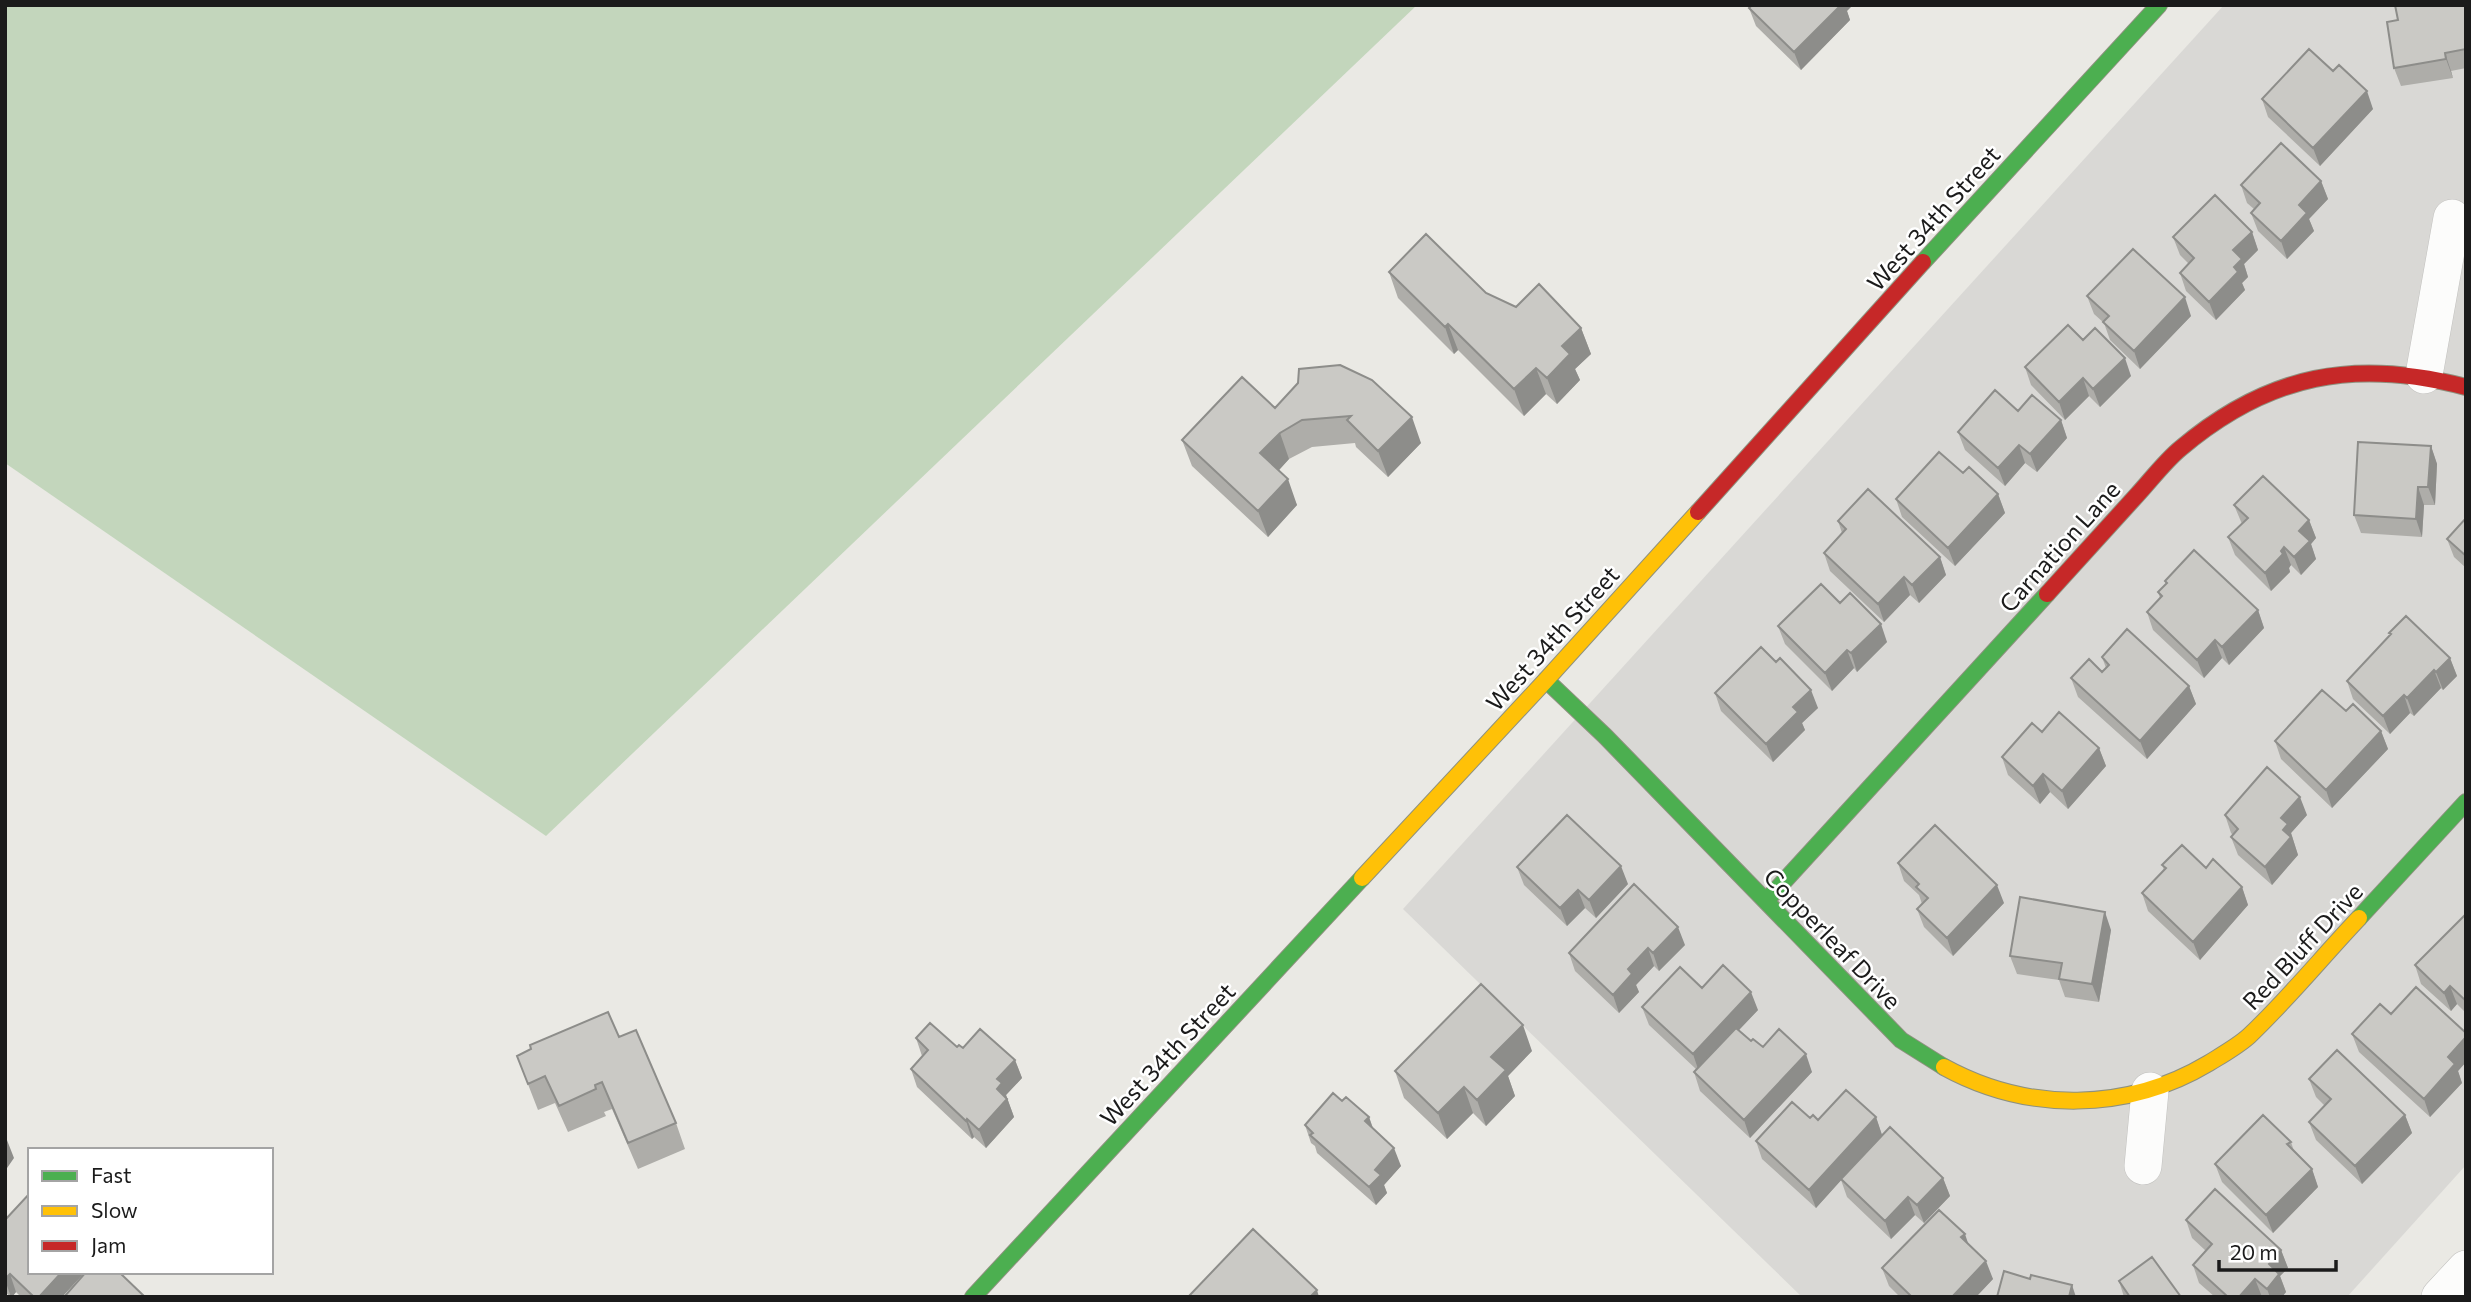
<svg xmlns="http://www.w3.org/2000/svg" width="2471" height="1302" viewBox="0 0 2471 1302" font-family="Commissioner,sans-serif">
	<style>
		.residential { fill: #d9d8d5 }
		.forest { fill: #c3d6bc }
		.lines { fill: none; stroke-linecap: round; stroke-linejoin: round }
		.street-casing { stroke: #c1c0be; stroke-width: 38 }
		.fast-casing { stroke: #8e917f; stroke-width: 18 }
		.slow-casing { stroke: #8e917f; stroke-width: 18 }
		.jam-casing { stroke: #8e917f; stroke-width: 18 }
		.street { stroke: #fcfcfb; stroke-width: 37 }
		.fast { stroke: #4caf50; stroke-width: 16 }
		.slow { stroke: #ffc107; stroke-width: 16 }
		.jam { stroke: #c62828; stroke-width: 16 }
		.wall { fill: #aeada9 }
		.shaded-wall { fill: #8d8d8a }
		.building { fill: #cac9c5; stroke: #8d8d8a; stroke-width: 2 }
		.labels { text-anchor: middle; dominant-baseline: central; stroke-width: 5; stroke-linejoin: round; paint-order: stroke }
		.street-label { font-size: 24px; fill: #1b1b1b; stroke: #fff }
	</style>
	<rect width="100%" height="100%" fill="#eae9e4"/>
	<path class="residential" d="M2224,5H2466V1165L2347,1297H1802L1403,909Z"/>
	<path class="forest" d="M5,5H1417L546,836L5,463Z"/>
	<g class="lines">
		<defs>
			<path id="street" d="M2424,375L2452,218
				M2143,1166L2150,1091
				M2440,1297L2466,1269"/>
			<path id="fast" d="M1923,262L2159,5
				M1546,680L1605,736L1901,1040L1944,1067
				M1766,901L2047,594
				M2359,918L2466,802
				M973,1297L1362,878"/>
			<path id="slow" d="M1362,878L1546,680L1698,512
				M1944,1067C2028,1113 2127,1112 2209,1063C2222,1055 2238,1046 2249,1036C2287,1000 2323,956 2359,918"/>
			<path id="jam" d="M1698,512L1923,262
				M2047,594C2077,561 2107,528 2137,495C2151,480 2165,461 2181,448C2269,374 2355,358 2466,387"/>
		</defs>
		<use href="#street" class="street-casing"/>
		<use href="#fast" class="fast-casing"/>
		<use href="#slow" class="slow-casing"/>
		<use href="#jam" class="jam-casing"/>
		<use href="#street" class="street"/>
		<use href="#fast" class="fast"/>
		<use href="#slow" class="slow"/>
		<use href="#jam" class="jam"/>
	</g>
	<path class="wall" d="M2466,5V68L2451,71L2453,78L2401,86L2394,68L2398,20Z
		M1749,8L1847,11L1850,20L1801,70L1756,26Z
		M2333,71L2373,109L2320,166L2268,117L2262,99Z
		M2321,181L2328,199L2309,219L2314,231L2287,259L2258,231L2251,213L2254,209L2247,203L2241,185Z
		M2252,232L2258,250L2244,264L2248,277L2242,283L2245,290L2216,320L2186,291L2180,273L2189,264L2180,255L2173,237Z
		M1389,272L1486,293L1516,307L1581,328L1591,354L1575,369L1580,380L1557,404L1546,394L1524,416L1458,350L1454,354L1398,298Z
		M2087,296L2191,316L2140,369L2110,340L2104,323L2094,314Z
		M2083,340L2131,376L2100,407L2089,396L2065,420L2031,385L2025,367Z
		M1298,383L1421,443L1388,477L1356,447L1355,443L1312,447L1289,459L1279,470L1297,505L1268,537L1192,466L1182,440L1275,408Z
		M2018,411L2061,420L2067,438L2037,472L2025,463L2005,486L1965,450L1958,432Z
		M2431,446L2437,464L2435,505H2424L2422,537L2361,533L2354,515Z
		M1963,473L1998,494L2005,513L1955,566L1902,517L1896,499Z
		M2234,505L2309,520L2316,538L2311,544L2316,559L2301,575L2291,565L2289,568L2290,572L2271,591L2235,555L2228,537L2242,524Z
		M2466,518V568L2454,557L2447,539Z
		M1838,521L1940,557L1946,575L1919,603L1910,595L1884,622L1830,571L1824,553L1842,533Z
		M2165,581L2258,610L2264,628L2229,665L2222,658L2204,678L2153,630L2147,612L2160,598L2158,592L2166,584Z
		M1840,603L1887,642L1857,672L1854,668L1832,691L1785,644L1778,626Z
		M2389,633L2450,658L2457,676L2443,690L2441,688L2414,716L2410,713L2390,734L2353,699L2347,681L2390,635Z
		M2102,657L2189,686L2196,704L2147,759L2078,697L2071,678L2102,672L2106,668Z
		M1776,662L1818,708L1802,723L1805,730L1773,762L1721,711L1715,693Z
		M2346,711L2381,731L2388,749L2332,808L2281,759L2275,741Z
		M2042,732L2099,748L2106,766L2068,809L2050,792L2040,804L2008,775L2002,757Z
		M2225,815H2307L2291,833L2298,855L2272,885L2238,855L2231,837L2233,835L2231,833Z
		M1898,863L2004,903L1953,956L1924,927L1917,909L1922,904L1919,895L1904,881Z
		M2162,865L2206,868L2242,887L2248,905L2200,960L2148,911L2142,893L2164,870Z
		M1517,867L1628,884L1596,918L1585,908L1567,926L1524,885Z
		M2466,914V1013L2457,1004L2451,1011L2421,984L2415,965Z
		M2111,930L2099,1002L2065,997L2059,980L2017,974L2010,956Z
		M1685,945L1659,971L1654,966L1636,985L1639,992L1619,1013L1575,971L1569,953Z
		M1702,988L1758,1010L1739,1030L1751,1041L1812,1072L1750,1138L1700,1091L1694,1072L1696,1069L1649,1025L1642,1007Z
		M2391,1014L2466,1033V1062L2458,1071L2462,1083L2430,1117L2359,1052L2352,1034Z
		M619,1037L676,1123L685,1149L638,1169L612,1109L604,1112L606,1116L568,1132L555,1103L538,1110L517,1056Z
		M916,1038L1015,1060L1022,1078L1006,1095L1014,1117L986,1148L974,1137L972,1139L917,1087L911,1069L922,1056Z
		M1532,1051L1508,1076L1515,1096L1486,1126L1473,1113L1447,1139L1404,1098L1395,1071Z
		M2309,1079L2405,1115L2412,1133L2362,1184L2316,1140L2309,1122L2325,1106L2316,1097Z
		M1342,1101L1369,1117L1373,1128L1401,1166L1384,1185L1387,1193L1376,1205L1317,1153L1315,1146L1311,1143L1305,1125Z
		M1876,1117L1882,1135L1943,1178L1950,1196L1924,1223L1915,1215L1891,1239L1847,1197L1841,1180L1816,1208L1762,1159L1756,1141L1810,1118L1818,1120Z
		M2291,1142L2294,1151L2312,1169L2318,1187L2273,1233L2222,1182L2215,1164Z
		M5,1220L30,1272H85L62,1297H21L16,1292L12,1297H11L5,1292Z
		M2186,1220L2281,1250L2288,1268L2280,1276L2286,1292L2282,1297H2215L2199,1283L2193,1265L2206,1251L2192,1238Z
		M1969,1244L1993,1279L1976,1297H1900L1889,1286L1882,1268Z
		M2119,1281L2181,1297H2124Z"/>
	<path class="shaded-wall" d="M1841,5H1853L1847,11L1850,20L1801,70L1794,52Z
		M2445,53L2451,71L2453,78L2446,59Z
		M2367,91L2373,109L2320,166L2313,148Z
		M2321,181L2328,199L2309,219L2314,231L2287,259L2281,241L2299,205Z
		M2252,232L2258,250L2244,264L2248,277L2242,283L2245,290L2216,320L2209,302L2233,250Z
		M2185,297L2191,316L2140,369L2134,351Z
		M1448,324L1458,350L1454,354L1445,327Z
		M1581,328L1591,354L1575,369L1580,380L1557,404L1547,378L1562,346Z
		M2125,358L2131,376L2100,407L2093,389Z
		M1536,368L1546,394L1524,416L1514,389Z
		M2083,378L2089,396L2065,420L2059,402Z
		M1412,417L1421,443L1388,477L1378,451Z
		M2061,420L2067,438L2037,472L2030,454Z
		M1280,433L1289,459L1270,480L1260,453Z
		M2019,445L2025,463L2005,486L1998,468Z
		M2431,446L2437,464L2435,505L2428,487Z
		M1288,479L1297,505L1268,537L1258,511Z
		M2418,487L2424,505L2422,537L2416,519Z
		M1998,494L2005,513L1955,566L1948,548Z
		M2309,520L2316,538L2311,544L2316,559L2301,575L2294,557L2299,531Z
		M2284,547L2291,565L2289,568L2290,572L2271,591L2265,573Z
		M1940,557L1946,575L1919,603L1912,585Z
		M1904,577L1910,595L1884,622L1878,604Z
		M2258,610L2264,628L2229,665L2222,647Z
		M1881,624L1887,642L1857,672L1851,653Z
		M2215,640L2222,658L2204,678L2197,660Z
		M1847,650L1854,668L1832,691L1825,673Z
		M2450,658L2457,676L2443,690L2436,672Z
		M2434,670L2441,688L2414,716L2407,698Z
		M2189,686L2196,704L2147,759L2140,741Z
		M1811,690L1818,708L1802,723L1805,730L1773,762L1766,744L1793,707Z
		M2404,695L2410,713L2390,734L2383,716Z
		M2381,731L2388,749L2332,808L2326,790Z
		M2099,748L2106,766L2068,809L2062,791Z
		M2043,774L2050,792L2040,804L2033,786Z
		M2300,797L2307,815L2291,833L2298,855L2272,885L2265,867L2283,830L2281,818Z
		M1621,866L1628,884L1596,918L1589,900Z
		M1997,885L2004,903L1953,956L1947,938Z
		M2242,887L2248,905L2200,960L2193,942Z
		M1578,890L1585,908L1567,926L1560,908Z
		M2105,912L2111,930L2099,1002L2092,984Z
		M1678,927L1685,945L1659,971L1653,953Z
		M1648,948L1654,966L1636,985L1639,992L1619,1013L1613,995L1628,969Z
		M2450,986L2457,1004L2451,1011L2444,993Z
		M1751,992L1758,1010L1699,1072L1693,1054Z
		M1523,1025L1532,1051L1508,1076L1515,1096L1486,1126L1477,1100L1491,1057Z
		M2466,1037V1062L2458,1071L2462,1083L2430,1117L2424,1099L2448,1057Z
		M1806,1054L1812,1072L1750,1138L1744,1120Z
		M1015,1060L1022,1078L1006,1095L1014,1117L986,1148L979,1130L997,1089V1079Z
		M1464,1087L1473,1113L1447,1139L1438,1113Z
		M2405,1115L2412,1133L2362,1184L2355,1166Z
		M1369,1117L1375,1135L1365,1121Z
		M1876,1117L1882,1135L1816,1208L1809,1190Z
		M967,1119L974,1137L972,1139L966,1121Z
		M5,1135L14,1158L5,1171Z
		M1394,1148L1401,1166L1384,1185L1387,1193L1376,1205L1369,1187L1375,1170Z
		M2312,1169L2318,1187L2273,1233L2266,1215Z
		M1943,1178L1950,1196L1924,1223L1917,1205Z
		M1908,1197L1915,1215L1891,1239L1885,1221Z
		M1965,1234L1971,1252L1961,1237Z
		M2281,1250L2288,1268L2280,1276L2286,1292L2282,1297H2270L2267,1289L2269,1264Z
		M1986,1261L1993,1279L1976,1297H1952Z
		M62,1272H85L62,1297H39Z
		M10,1274L16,1292L12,1297H11L5,1280Z
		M2255,1279L2262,1297H2239Z
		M2072,1285L2076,1297H2069Z
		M1317,1290L1319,1297H1310Z"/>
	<path class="building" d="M1752,5H1841L1794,52L1749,8Z
		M2395,5H2465L2466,49L2445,53L2446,59L2394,68L2387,22L2398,20Z
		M2309,49L2333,71L2339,65L2367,91L2313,148L2262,99Z
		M2281,143L2321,181L2299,205L2307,213L2281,241L2251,213L2260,203L2241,185Z
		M2215,195L2252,232L2233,250L2242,259L2234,267L2238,272L2209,302L2180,273L2194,258L2173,237Z
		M1426,234L1486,293L1516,307L1539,284L1581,328L1562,346L1570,354L1547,378L1536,368L1514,389L1448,324L1445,327L1389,272Z
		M2133,249L2185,297L2134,351L2103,322L2109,316L2087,296Z
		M2068,325L2083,340L2095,328L2125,358L2093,389L2083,378L2059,402L2025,367Z
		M1340,365L1372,380L1412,417L1378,451L1347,420L1351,416L1302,420L1280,433L1260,453L1288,479L1258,511L1182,440L1242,377L1275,408L1298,383L1299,369Z
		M1995,390L2018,411L2032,395L2061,420L2030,454L2019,445L1998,468L1958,432Z
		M2358,442L2431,446L2428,487H2418L2416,519L2354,515Z
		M1939,452L1963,473L1969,467L1998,494L1948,548L1896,499Z
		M2263,476L2309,520L2299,531L2310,541L2294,557L2284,547L2281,551L2283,554L2265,573L2228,537L2248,518L2234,505Z
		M1868,489L1940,557L1912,585L1904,577L1878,604L1824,553L1846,529L1838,521Z
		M2466,518V556L2447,539Z
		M2194,550L2258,610L2222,647L2215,640L2197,660L2147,612L2162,596L2158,592L2167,583L2165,581Z
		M1821,584L1840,603L1850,593L1881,624L1851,653L1847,650L1825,673L1778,626Z
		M2406,616L2450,658L2436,672L2434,670L2407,698L2404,695L2383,716L2347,681L2391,634L2389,633Z
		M2127,629L2189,686L2140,741L2071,678L2089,659L2102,672L2109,665L2102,657Z
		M1761,647L1776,662L1780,658L1811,690L1793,707L1798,712L1766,744L1715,693Z
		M2322,690L2346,711L2353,704L2381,731L2326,790L2275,741Z
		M2059,712L2099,748L2062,791L2043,774L2033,786L2002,757L2032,723L2042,732Z
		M2267,767L2300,797L2281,818L2288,824L2283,830L2291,837L2265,867L2231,837L2238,829L2225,815Z
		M1567,815L1621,866L1589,900L1578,890L1560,908L1517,867Z
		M1935,825L1997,885L1947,938L1917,909L1928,898L1916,887L1919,884L1898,863Z
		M2182,845L2206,868L2213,859L2242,887L2193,942L2142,893L2166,868L2162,865Z
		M1634,884L1678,927L1653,953L1648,948L1628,969L1632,974L1613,995L1569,953Z
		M2020,897L2105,912L2092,984L2059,979L2062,963L2010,956Z
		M2466,914V1001L2450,986L2444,993L2415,965Z
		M1723,965L1751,992L1693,1054L1642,1007L1680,967L1702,988Z
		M1481,984L1523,1025L1491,1057L1506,1070L1477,1100L1464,1087L1438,1113L1395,1071Z
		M2416,987L2466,1033V1037L2448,1057L2455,1064L2424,1099L2352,1034L2380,1004L2391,1014Z
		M608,1012L619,1037L636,1030L676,1123L628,1143L602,1082L595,1085L596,1089L559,1106L545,1076L528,1084L517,1056L531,1049L530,1045Z
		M930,1023L957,1047L959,1045L963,1048L980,1029L1015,1060L997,1079L1002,1083L997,1089L1007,1099L979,1130L967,1119L966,1121L911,1069L928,1050L916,1038Z
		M1736,1028L1751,1041L1753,1039L1763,1047L1779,1029L1806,1054L1744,1120L1694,1072Z
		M2337,1050L2405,1115L2355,1166L2309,1122L2331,1099L2309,1079Z
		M1846,1090L1876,1117L1809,1190L1756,1141L1792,1102L1810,1118L1813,1115L1818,1120Z
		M1333,1093L1342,1101L1346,1097L1369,1117L1365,1121L1394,1148L1375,1170L1381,1175L1369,1187L1310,1135L1313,1133L1305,1125Z
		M2263,1115L2291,1142L2287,1144L2312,1169L2266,1215L2215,1164Z
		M1890,1127L1943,1178L1917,1205L1908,1197L1885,1221L1841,1179Z
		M2215,1189L2281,1250L2269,1264L2279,1274L2267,1289L2255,1279L2239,1297H2228L2193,1265L2212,1244L2186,1220Z
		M30,1193V1272H62L39,1297H34L10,1274L5,1279V1220Z
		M1939,1210L1965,1234L1961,1237L1986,1261L1952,1297H1912L1882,1268Z
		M1253,1229L1317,1290L1310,1297H1188Z
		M2152,1257L2181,1297H2130L2119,1281Z
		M2004,1271L2030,1279L2031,1275L2072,1285L2069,1297H1997Z
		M86,1272H119L145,1297H64Z"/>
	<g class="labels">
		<g class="street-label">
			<text transform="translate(1933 218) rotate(-48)">West 34th Street</text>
			<text transform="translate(2059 546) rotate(-48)">Carnation Lane</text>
			<text transform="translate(1552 638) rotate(-48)">West 34th Street</text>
			<text transform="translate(1833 938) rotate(46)">Copperleaf Drive</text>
			<text transform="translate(2302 946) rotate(-47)">Red Bluff Drive</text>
			<text transform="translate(1167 1054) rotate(-47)">West 34th Street</text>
		</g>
	</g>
	<rect width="2471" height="1302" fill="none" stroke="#1b1b1b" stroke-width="14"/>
	<rect x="28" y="1148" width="245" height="126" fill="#ffffff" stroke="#a4a4a4" stroke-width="2"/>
	<rect x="42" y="1171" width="35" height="10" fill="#4caf50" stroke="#a4a4a4" stroke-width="2"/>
	<text x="91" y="1183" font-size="21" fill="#1b1b1b">Fast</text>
	<rect x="42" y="1206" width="35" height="10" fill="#ffc107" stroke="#a4a4a4" stroke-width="2"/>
	<text x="91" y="1218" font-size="21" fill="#1b1b1b">Slow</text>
	<rect x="42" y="1241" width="35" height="10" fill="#c62828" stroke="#a4a4a4" stroke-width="2"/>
	<text x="91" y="1253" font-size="21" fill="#1b1b1b">Jam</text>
	<path d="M2219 1260v10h117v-10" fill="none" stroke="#1b1b1b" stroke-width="3.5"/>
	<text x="2230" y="1260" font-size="21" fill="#1b1b1b" stroke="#ffffff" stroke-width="5" paint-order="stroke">20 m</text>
</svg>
